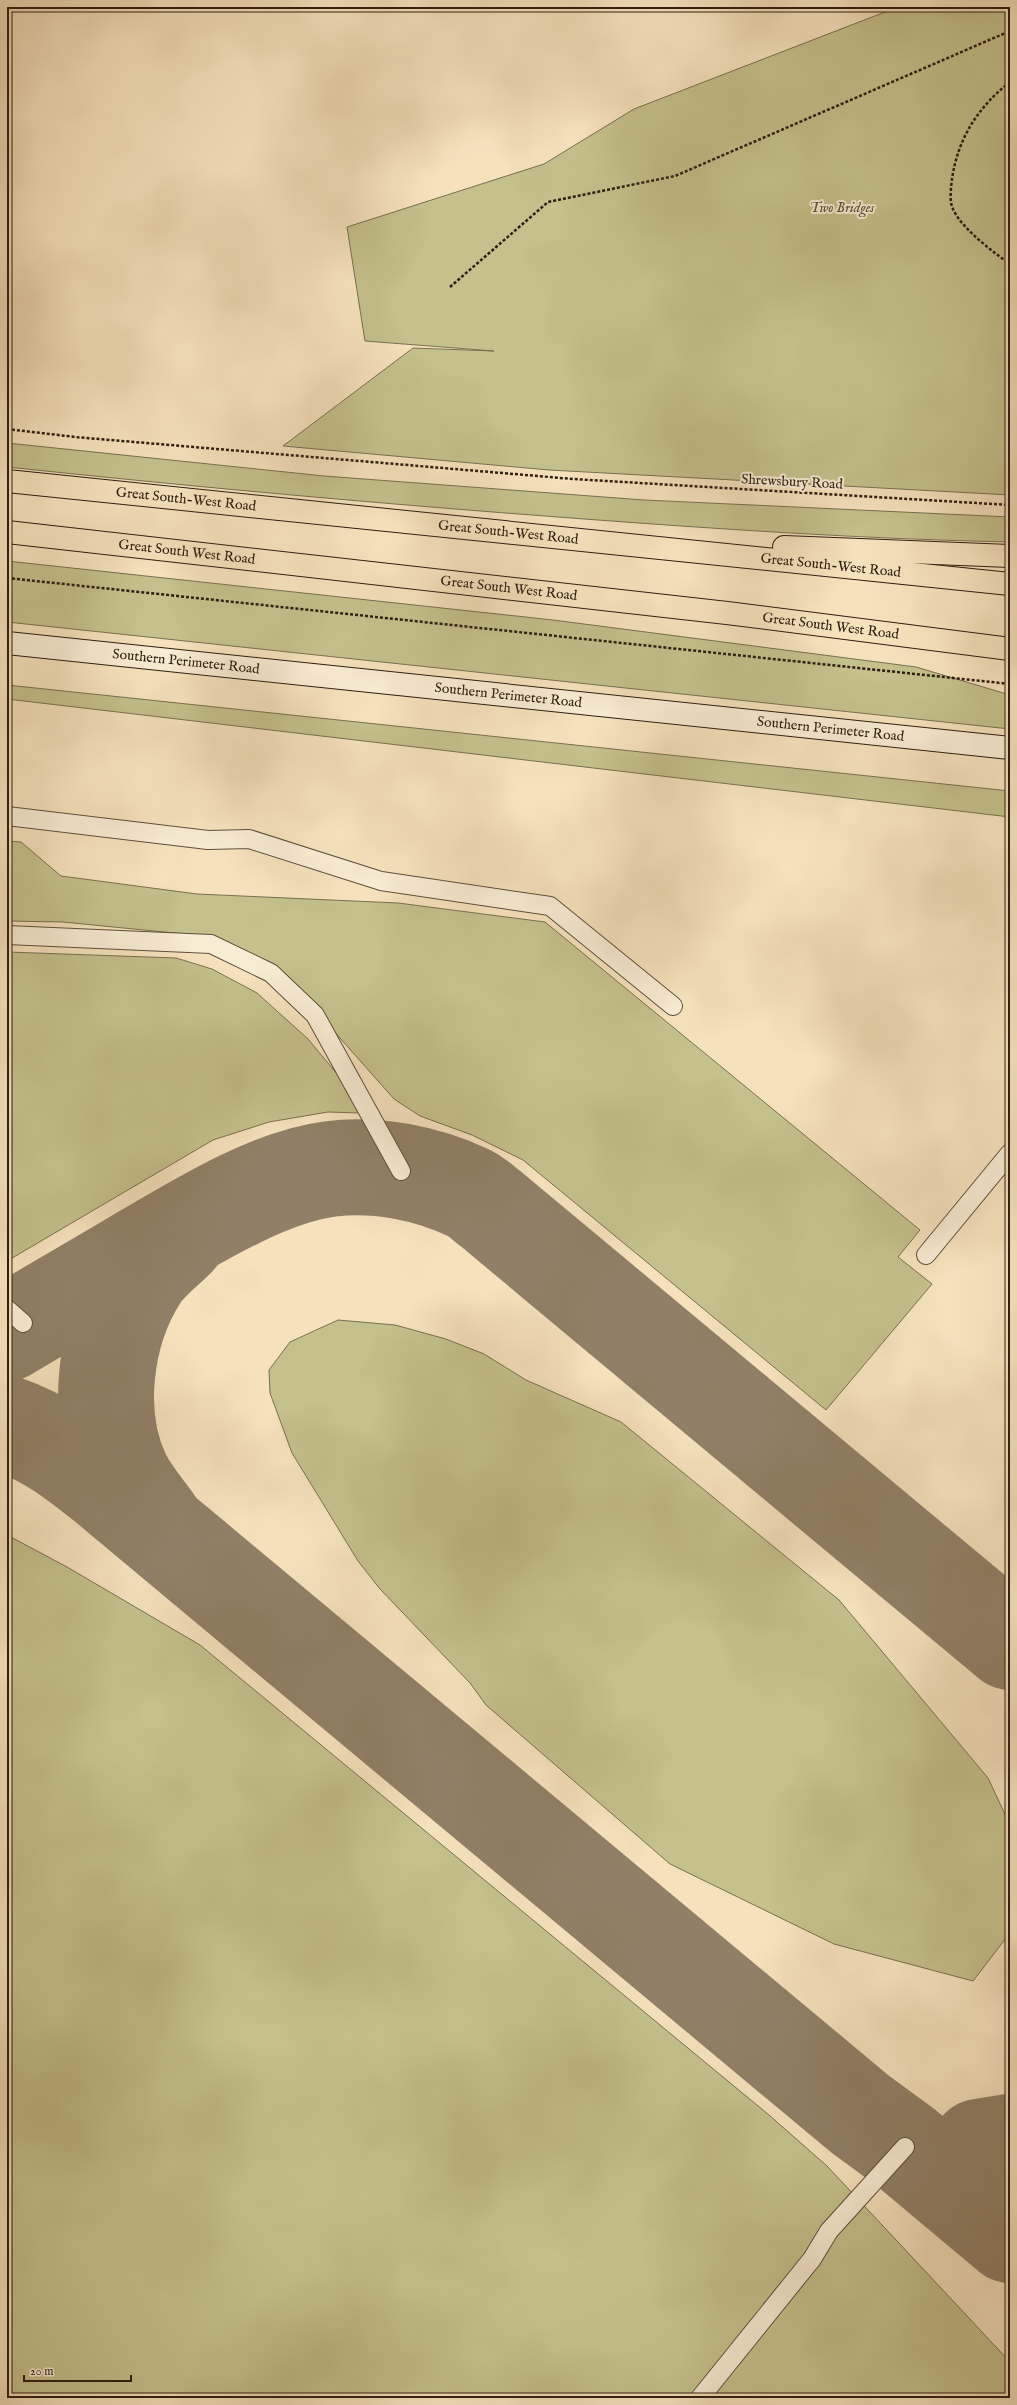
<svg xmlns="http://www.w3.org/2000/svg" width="1017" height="2405" viewBox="0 0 1017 2405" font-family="'IM FELL English',serif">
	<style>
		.green { fill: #c4c18c; stroke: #78704e }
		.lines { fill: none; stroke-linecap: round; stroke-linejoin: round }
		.taxiway { stroke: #908067; stroke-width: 96 }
		.lane-casing { stroke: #5e4f3c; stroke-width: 20 }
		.secondary-casing { stroke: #2c1e11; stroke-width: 24 }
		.highway-casing { stroke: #2c1e11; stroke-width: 24 }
		.path { stroke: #2c1e11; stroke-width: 2.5; stroke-dasharray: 3 2; stroke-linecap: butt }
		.lane { stroke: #f8ecd4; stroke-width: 18 }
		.secondary { stroke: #f8ecd4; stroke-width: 22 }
		.highway { stroke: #f5e2bd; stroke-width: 22 }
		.labels { text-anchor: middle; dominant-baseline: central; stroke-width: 4; stroke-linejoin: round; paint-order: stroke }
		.park-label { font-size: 14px; font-style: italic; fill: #5a4f36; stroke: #f8ecd4 }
		.street-label { font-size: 14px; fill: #2c1e11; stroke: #f8ecd4 }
	</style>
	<rect width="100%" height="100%" fill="#f5e2bd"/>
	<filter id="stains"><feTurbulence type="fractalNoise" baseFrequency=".005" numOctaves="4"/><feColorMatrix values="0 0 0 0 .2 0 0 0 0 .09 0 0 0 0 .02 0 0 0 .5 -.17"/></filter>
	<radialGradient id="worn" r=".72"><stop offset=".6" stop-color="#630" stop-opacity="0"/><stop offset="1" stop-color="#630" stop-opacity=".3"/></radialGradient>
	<path class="green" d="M898,7H1010V495L549,470L283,446L413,348L494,351L365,341L347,227L544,164L634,109Z
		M7,443L324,476L644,500L1010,517V542C864,539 717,529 571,518C383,504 195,487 7,467Z
		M7,561L553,620L916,667L1010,695V729L7,622Z
		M7,685L1010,791V817L7,699Z
		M7,841L21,842L61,876L197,894L398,903L545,922L920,1230L898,1257L932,1284L826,1410L523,1160L472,1135L420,1116L394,1099L293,985L194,935L63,922L7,921Z
		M7,952L176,958L212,969L257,993L308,1039L358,1099L360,1113L328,1112L269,1122L213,1140L7,1261Z
		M338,1320L395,1325L446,1339L484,1354L526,1380L621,1422L839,1600L988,1778L1010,1825V1933L973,1981L834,1944L670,1864L486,1705L470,1683L380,1589L358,1561L292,1453L270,1393L269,1370L290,1342Z
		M7,1535L67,1567L200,1645L769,2115L827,2166L1010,2362V2398H7Z"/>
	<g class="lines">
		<path class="taxiway" d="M7,1333C52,1306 98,1280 143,1253C196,1222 268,1177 330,1169C376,1163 427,1173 469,1193C476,1196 484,1204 491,1209L1010,1642
			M7,1424C45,1437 75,1460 106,1485L860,2114L905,2147L1010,2235
			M154,1521C144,1507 131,1492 123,1476C94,1416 104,1333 140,1277C149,1263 166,1250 178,1238
			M979,2147L1010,2142"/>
		<defs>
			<path id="lane" d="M7,816L208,840L249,839L381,881L550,906L673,1006
				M7,935L211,944L271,973L315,1015L401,1171
				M926,1255L1010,1153
				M7,1309L23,1323
				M700,2398L812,2259L829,2231L905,2147"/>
			<g id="secondary">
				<path id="s1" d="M7,643L1010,748"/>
			</g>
			<g id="highway">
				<path id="s2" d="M7,481L1010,584"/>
				<path id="s3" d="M7,532L727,613L1010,649"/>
				<path d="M784,547L1010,556"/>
			</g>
		</defs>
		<use href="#lane" class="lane-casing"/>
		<use href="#secondary" class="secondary-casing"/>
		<use href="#highway" class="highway-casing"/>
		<path class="path" d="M1010,82C978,107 958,138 952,179C951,188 949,201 953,209C961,228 993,252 1010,264
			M450,287L548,202L675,176L1010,31
			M7,429L75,437L573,479L1010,505
			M7,578L1010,684"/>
		<use href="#lane" class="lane"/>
		<use href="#secondary" class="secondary"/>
		<use href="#highway" class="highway"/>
	</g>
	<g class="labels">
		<g class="park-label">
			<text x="842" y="208">Two Bridges</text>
		</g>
		<g class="street-label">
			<text transform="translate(792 482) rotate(3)">Shrewsbury Road</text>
			<text stroke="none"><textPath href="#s2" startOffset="180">Great South-West Road</textPath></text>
			<text stroke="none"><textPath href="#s2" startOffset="504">Great South-West Road</textPath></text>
			<text stroke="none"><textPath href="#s3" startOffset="181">Great South West Road</textPath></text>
			<text stroke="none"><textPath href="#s2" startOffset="828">Great South-West Road</textPath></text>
			<text stroke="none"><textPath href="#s3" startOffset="505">Great South West Road</textPath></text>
			<text stroke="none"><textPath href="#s3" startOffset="829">Great South West Road</textPath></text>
			<text stroke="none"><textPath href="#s1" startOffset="180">Southern Perimeter Road</textPath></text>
			<text stroke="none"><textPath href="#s1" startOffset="504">Southern Perimeter Road</textPath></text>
			<text stroke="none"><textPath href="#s1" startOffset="828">Southern Perimeter Road</textPath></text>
		</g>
	</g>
	<rect width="1017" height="2405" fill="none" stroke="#f5e2bd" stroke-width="24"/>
	<rect x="8" y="8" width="1001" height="2389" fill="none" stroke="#2c1e11" stroke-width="2"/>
	<rect x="12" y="12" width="993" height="2381" fill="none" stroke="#2c1e11"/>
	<path d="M24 2375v6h107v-6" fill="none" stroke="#2c1e11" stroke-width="2"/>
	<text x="30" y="2375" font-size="12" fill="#2c1e11" stroke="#f8ecd4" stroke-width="3" paint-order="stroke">20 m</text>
	<rect width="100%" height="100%" filter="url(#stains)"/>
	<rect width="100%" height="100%" fill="url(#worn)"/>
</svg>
